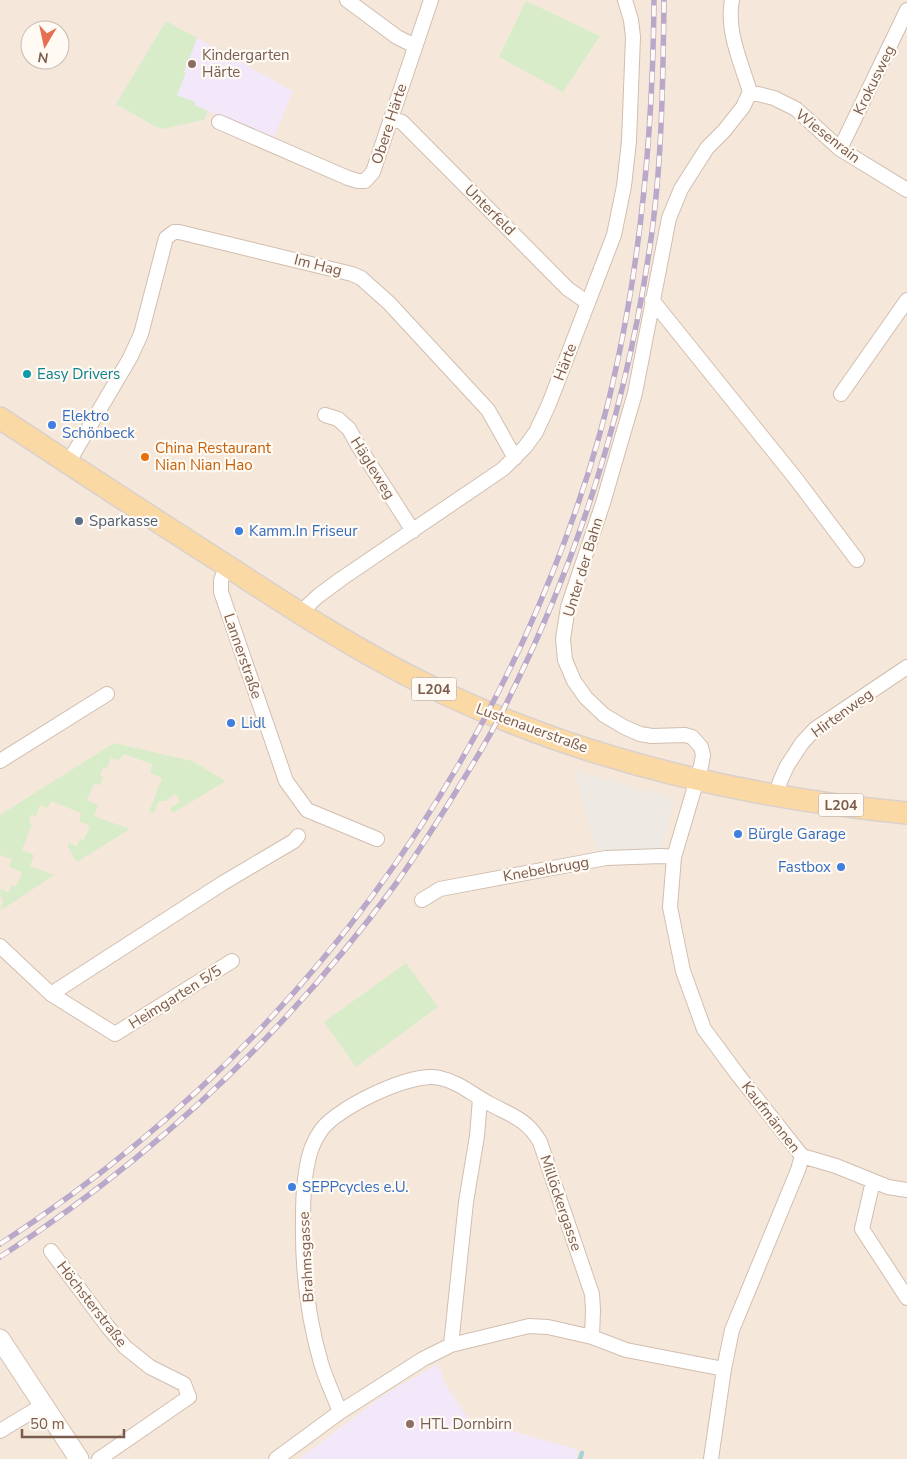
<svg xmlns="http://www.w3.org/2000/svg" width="907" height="1459" viewBox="0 0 907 1459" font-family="'Nunito Sans',sans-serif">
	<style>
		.residential { fill: #f5e8da; fill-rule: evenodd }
		.industrial { fill: #efe9e4 }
		.education { fill: #f3e8fa }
		.green { fill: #d8ecc9 }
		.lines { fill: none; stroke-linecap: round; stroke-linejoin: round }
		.stream { stroke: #a5d3da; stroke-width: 4.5 }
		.street-casing { stroke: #d1beb0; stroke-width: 16 }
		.secondary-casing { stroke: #d6c0b0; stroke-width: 21 }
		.primary-casing { stroke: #dad1cd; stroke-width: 24 }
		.street { stroke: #fff; stroke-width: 14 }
		.secondary { stroke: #fff; stroke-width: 19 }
		.primary { stroke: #fbd9a5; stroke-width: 21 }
		.rail-casing { stroke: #b9a8c9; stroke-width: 5.5 }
		.rail { stroke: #fffaf3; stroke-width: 4; stroke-dasharray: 11; stroke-linecap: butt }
		.education-dot { fill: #8d6e63; stroke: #fffaf3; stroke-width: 2 }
		.culture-dot { fill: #0f9aa8; stroke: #fffaf3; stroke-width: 2 }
		.shop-dot { fill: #3f7fe0; stroke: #fffaf3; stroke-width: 2 }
		.food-dot { fill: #e8710a; stroke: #fffaf3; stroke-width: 2 }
		.service-dot { fill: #5c6f8a; stroke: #fffaf3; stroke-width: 2 }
		.labels { text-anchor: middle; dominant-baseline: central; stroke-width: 4.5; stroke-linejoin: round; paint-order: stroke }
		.shield { fill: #fffaf3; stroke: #a28b7f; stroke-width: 1 }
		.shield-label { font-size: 14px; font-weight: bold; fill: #7a5c4d }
		.education-label { font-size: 15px; fill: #785e54; stroke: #fffaf3; text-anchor: start }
		.street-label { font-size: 15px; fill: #7a5c4d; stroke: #fffaf3 }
		.culture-label { font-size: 15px; fill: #0d838f; stroke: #fffaf3; text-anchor: start }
		.shop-label { font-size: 15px; fill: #366cbe; stroke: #fffaf3; text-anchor: start }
		.food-label { font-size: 15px; fill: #c56008; stroke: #fffaf3; text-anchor: start }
		.service-label { font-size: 15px; fill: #4e5e75; stroke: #fffaf3; text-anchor: start }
	</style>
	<rect width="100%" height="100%" fill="#fdf6ec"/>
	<path class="residential" d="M0,0H907V1459H0ZM30,30H60V60H30Z"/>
	<path class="industrial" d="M574,770L675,799L662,848L597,853Z"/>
	<path class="education" d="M166,21L293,91L273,139L209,111L204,120L163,129L156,127L116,104Z
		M438,1364L446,1385L468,1418L578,1450L576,1459H299L384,1395Z"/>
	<path class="green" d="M526,1L600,36L563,92L499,57Z
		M166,21L197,38L184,72L186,73L177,95L195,102L194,105L208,111L204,120L163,129L156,127L116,104Z
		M114,743L192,761L226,781L173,813L170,808L180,802L176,794L165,801H159L154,813L149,812L162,778L150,773L152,764L123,754L119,760L111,758L107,768L103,767L100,776L103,777L100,785L94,784L87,800L98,805L94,816L130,829L77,862L68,847L69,843L77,846L80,839L84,840L90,826L79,821L81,813L51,801L48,808L40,805L36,816L31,815L29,823L32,824L22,850L34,855L30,866L54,875L0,911L3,901L0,895L1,889L8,892L11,885L16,887L22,872L9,867L12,859L0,855V815Z
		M406,963L438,1007L356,1067L324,1022Z"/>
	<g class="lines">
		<path class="stream" d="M580,1459L582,1453"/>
		<defs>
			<path id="street" d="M347,0L397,37L415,46
				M732,0C726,31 741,62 750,92L774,98L796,109L840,149L907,190
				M391,119L402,122L568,289L588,303
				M219,122L348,178L358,181H365L373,172L431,0
				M840,149L907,10
				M652,300L796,479L857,560
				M841,394L907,300
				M325,415L338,419L349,429L359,447L413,531
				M68,463L130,358L141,334L166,238L174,232H179L352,274L361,278L389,303L488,410L515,458
				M227,566L221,580V592L286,781L307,810L377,839
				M300,613L318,596L341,579L503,469L525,447L536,432L549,404L614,235L624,186L629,141L633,37L631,20L625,0
				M0,761L107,694
				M775,796L781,779L787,766L802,743L815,729L907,667
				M422,900L440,889L606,858L662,856L674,857
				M0,946L51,994L115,1034L232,961
				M51,994L223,883L294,841L298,836
				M802,1156L836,1166L888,1187L907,1190
				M873,1181L862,1229L907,1298
				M51,1251L108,1327L125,1347L150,1367L184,1384L189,1397L99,1459
				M451,1345L466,1202L477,1136L480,1099
				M340,1412C334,1396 326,1380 321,1363C307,1315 302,1266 303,1217C303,1196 304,1174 310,1153C312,1146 317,1136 322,1129C339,1107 412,1071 440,1078C459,1082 473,1095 490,1104C511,1115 528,1120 540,1142L592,1294L593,1310L592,1337
				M0,1431L43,1405
				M276,1459L340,1412L423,1359L451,1345L529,1326L548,1327L592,1337L626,1350L724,1369
				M711,1459L724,1369L732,1330L798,1170L802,1156L738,1075L704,1029L683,971L670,907L674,857L701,766L703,755L701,747L692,737L685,735L652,736L640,734L624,727L604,715L586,698L574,681L565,660L563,639L568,607L603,503L635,393L669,218L681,189L707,148L724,131L743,107L750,92"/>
			<path id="secondary" d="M0,1339L79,1459"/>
			<path id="primary" d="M0,418C74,467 149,516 224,564C290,607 357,651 427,685C577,759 741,797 907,813"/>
		</defs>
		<use href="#street" class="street-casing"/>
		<use href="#secondary" class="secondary-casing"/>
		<use href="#primary" class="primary-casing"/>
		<use href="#street" class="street"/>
		<use href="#secondary" class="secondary"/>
		<use href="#primary" class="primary"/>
		<defs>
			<path id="rail" d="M0,1244C232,1093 408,890 524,639C565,549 598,456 618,359C643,241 653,121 654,0
				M0,1257C153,1158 287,1032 395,885C415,857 434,827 452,798C473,764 494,730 511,694C581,553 627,401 650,246C662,165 663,82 664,0"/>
		</defs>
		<use href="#rail" class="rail-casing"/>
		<use href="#rail" class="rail"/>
	</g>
	<g class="education-dot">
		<circle cx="192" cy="64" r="5"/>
		<circle cx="410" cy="1424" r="5"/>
	</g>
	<circle class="culture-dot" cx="27" cy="374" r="5"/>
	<g class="shop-dot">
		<circle cx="52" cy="425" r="5"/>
		<circle cx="239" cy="531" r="5"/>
		<circle cx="231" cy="723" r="5"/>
		<circle cx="738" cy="834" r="5"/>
		<circle cx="841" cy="867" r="5"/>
		<circle cx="292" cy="1187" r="5"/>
	</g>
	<circle class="food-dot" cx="145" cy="457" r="5"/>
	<circle class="service-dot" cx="79" cy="521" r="5"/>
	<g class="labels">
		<g class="shield">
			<rect x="411.5" y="677.5" width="45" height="23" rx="4"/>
			<rect x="818.5" y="793.5" width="45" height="23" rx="4"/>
		</g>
		<g class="shield-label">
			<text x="434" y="689">L204</text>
			<text x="841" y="805">L204</text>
		</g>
		<g class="education-label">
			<text x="202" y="55">Kindergarten<tspan x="202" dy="17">Härte</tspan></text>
			<text x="420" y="1424">HTL Dornbirn</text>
		</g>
		<g class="street-label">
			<text transform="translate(874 80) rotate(-64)">Krokusweg</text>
			<text transform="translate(389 124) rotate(-72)">Obere Härte</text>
			<text transform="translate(828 136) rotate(38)">Wiesenrain</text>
			<text transform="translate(490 210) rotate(45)">Unterfeld</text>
			<text transform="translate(318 265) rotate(14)">Im Hag</text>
			<text transform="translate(565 362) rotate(-69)">Härte</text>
			<text transform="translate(373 468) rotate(58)">Hägleweg</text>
			<text transform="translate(583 567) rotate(-73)">Unter der Bahn</text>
			<text transform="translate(243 656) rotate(71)">Lannerstraße</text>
			<text transform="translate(842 713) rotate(-36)">Hirtenweg</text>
			<text transform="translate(532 728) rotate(20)">Lustenauerstraße</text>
			<text transform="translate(546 869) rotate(-10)">Knebelbrugg</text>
			<text transform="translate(175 997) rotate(-32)">Heimgarten 5/5</text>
			<text transform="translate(771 1117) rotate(52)">Kaufmännen</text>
			<text transform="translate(561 1203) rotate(71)">Millöckergasse</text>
			<text transform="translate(306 1257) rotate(-93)">Brahmsgasse</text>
			<text transform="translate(92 1304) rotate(52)">Höchsterstraße</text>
		</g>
		<g class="culture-label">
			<text x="37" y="374">Easy Drivers</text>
		</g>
		<g class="shop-label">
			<text x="62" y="416">Elektro<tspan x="62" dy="17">Schönbeck</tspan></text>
			<text x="249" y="531">Kamm.In Friseur</text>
			<text x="241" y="723">Lidl</text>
			<text x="748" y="834">Bürgle Garage</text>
			<text x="831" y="867" text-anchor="end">Fastbox</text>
			<text x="302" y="1187">SEPPcycles e.U.</text>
		</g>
		<g class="food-label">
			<text x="155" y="448">China Restaurant<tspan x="155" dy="17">Nian Nian Hao</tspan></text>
		</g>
		<g class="service-label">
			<text x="89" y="521">Sparkasse</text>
		</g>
	</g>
	<g transform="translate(45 45) rotate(189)"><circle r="24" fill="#fffaf3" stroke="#cabbb1"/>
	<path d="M0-4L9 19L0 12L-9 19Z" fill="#e76f51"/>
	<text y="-8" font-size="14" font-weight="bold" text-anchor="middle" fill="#7a5c4d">N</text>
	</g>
	<path d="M22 1429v8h102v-8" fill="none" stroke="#7a5c4d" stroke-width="2.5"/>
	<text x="30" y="1429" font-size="15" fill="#7a5c4d" stroke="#fffaf3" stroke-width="4" paint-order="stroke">50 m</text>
</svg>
